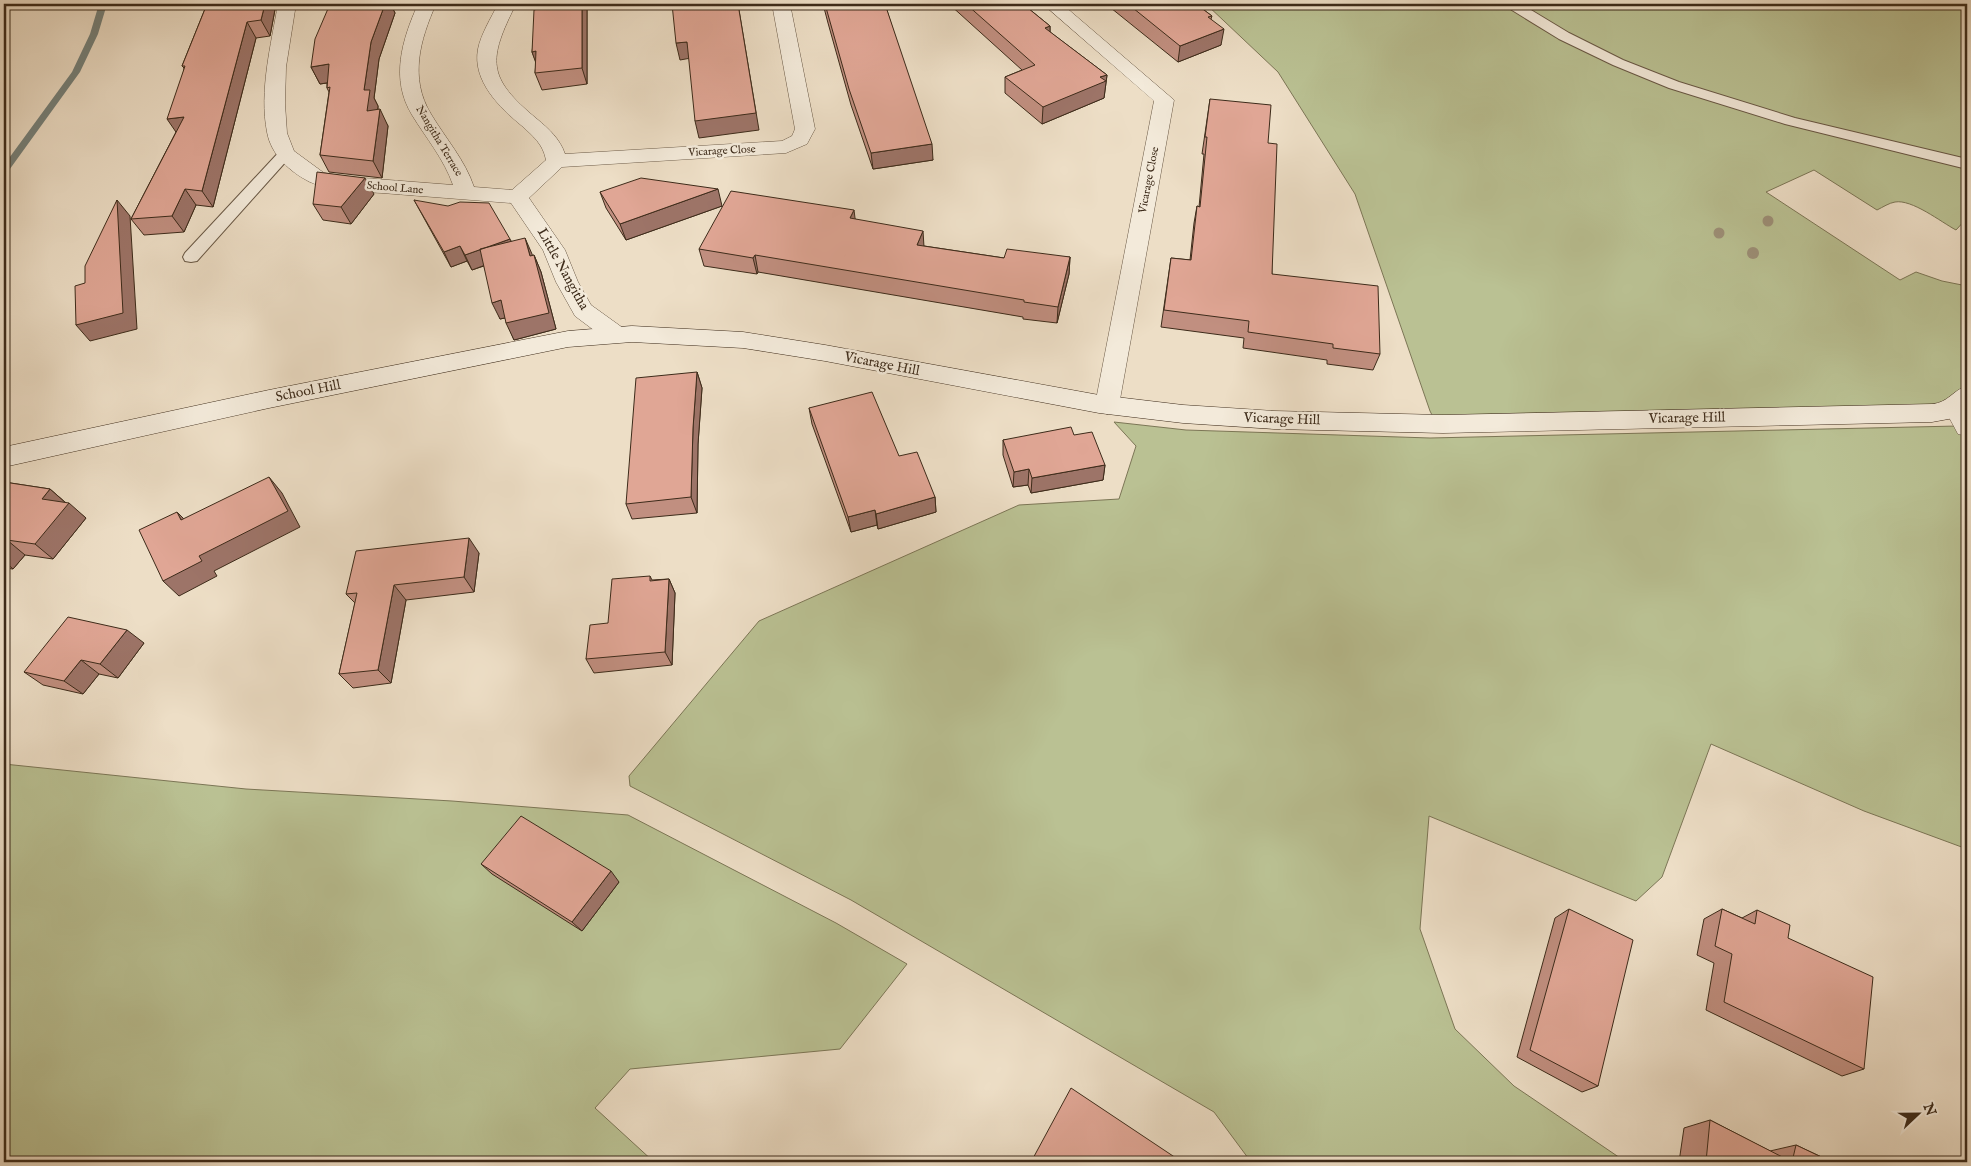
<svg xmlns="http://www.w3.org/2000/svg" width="1971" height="1166" viewBox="0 0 1971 1166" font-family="'IM FELL English',serif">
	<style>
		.green { fill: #bac193; stroke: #7c7656 }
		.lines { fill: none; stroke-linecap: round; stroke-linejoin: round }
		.stream { fill: #75817b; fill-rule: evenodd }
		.lane-casing { stroke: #695845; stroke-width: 2 }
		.street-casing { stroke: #695845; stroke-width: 1 }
		.secondary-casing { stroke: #3d2b1a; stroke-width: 1 }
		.lane { fill: #f3eada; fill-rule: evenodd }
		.street { fill: #f3eada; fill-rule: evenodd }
		.secondary { fill: #f3eada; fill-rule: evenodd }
		.tree { fill: #9d9078 }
		.wall { fill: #c18f80; stroke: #3d2b1a }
		.shaded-wall { fill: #9d7468; stroke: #3d2b1a }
		.building { fill: #e0a695; stroke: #3d2b1a }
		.labels { text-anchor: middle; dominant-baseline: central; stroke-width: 5; stroke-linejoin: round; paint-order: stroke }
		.far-street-label { font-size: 11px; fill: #3d2b1a; stroke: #f3eada }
		.street-label { font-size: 14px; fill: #3d2b1a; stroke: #f3eada }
	</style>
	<rect width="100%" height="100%" fill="#eddec6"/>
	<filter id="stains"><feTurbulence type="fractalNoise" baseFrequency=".004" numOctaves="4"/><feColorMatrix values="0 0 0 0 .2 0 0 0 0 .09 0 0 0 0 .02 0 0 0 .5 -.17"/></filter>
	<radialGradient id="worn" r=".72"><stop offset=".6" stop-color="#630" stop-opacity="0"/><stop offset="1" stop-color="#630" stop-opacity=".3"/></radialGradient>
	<path class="green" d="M1206,4H1510L1647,75L1514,4H1967V218L1956,230C1941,222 1912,199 1895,202C1889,203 1883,207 1877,210L1814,170L1766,192L1900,280L1916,272L1942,281L1967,286V387L1960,395L1945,407L1435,421L1430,411L1355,194L1278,72Z
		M1114,422L1186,430L1430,438L1957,426L1967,443V849L1864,811L1711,744L1662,877L1636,901L1429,816L1420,929L1455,1029L1514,1086L1626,1162H1251L1214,1112L851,900L630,786L629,776L759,621L1019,505L1119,499L1136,446Z
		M4,764L246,789L452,801L628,815L836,923L907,964L840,1049L630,1069L595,1108L654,1162H4Z"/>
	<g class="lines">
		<path class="stream" d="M99,4H107L98,34L80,72L7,173L4,174V165L72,72L90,34Z"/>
		<defs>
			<path id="lane" d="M1506,4H1521L1569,33L1623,60L1679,82L1795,118L1967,159V169L1785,124L1669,88L1613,65L1559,39L1507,7Z
				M285,149L290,151L292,154L290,157L197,261L191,262L185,261L183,257L185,253L280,151Z"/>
			<path id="street" d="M278,4H296L286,67L285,104L287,133L294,151L324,173L350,177L453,185C444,159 426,138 412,115C390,79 402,40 418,4H436C420,40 409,78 431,114C446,139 465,160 474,187L512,190L546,160C543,144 533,136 522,126C500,108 472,81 478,49C481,34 491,18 498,4H516C488,60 486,77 537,119C549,129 560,139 565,154L782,141L792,136L795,129L772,4H790L815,129L807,144L786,153L562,167L529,198L565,250L578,282L591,305L623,328L627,334L623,340L615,342L607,340L575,316L556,282L543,250L511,203C468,200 425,196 382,193C363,192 327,190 310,182C290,172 271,155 267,132C259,91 271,45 278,4Z
				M1043,4H1062L1174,100L1119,405L1116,411L1107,414L1098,411L1095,405L1154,101Z
				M1956,399L1965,402L1967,406V436L1958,434L1944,408L1947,402Z"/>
			<path id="secondary" d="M632,326L743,332L825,345L1099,395L1183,405L1274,411L1443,415L1932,404C1948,403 1953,390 1967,386V410L1954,418L1932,422L1443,433L1274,429L1183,423L1099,413L825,361L743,348L632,342L568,347L269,408L4,467V447L269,390L568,331Z"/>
		</defs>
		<use href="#lane" class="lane-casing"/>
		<use href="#street" class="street-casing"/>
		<use href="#secondary" class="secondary-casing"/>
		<use href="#lane" class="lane"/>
		<use href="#street" class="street"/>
		<use href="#secondary" class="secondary"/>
	</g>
	<g class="tree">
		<circle cx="1768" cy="221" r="5.5"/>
		<circle cx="1719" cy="233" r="5.5"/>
		<circle cx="1753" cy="253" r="6"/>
	</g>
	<path class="wall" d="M207,4H276L270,36L256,38L213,207L196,205L184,232L144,235L131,219L176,132L184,68L182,66Z
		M538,4H587V84L542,90L535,73L536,62L532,52Z
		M823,4H885L933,160L873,169L851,105L828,23Z
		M949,4H1023L1050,26V32L1107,75L1104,98L1042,124L1005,93V77L1022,70Z
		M1106,4H1196L1212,16L1211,19L1221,45L1178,62Z
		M393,9L395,13L379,59L374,98L378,106V109L388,126L382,178L329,172L320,155L329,92L327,88V83L320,84L311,67Z
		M1210,99L1268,143L1272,274L1380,354L1373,370L1327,364V360L1243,348L1244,338L1161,327L1171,258L1190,260L1194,223L1197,206L1199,207L1204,154H1202Z
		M600,192L722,206L626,240L606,208Z
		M374,194L351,224L323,220L313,204Z
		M414,200L511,241L532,256L534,255L541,272L556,329L514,340L505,318L500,319L484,266L472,270L467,261L451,267Z
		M855,219L924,246L1004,258L1070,257L1069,274L1057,323L1023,319V317L758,272L757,274L704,266L699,249Z
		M697,372L702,388L698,444L697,513L632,519L626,504Z
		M809,408L899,456L935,497L936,512L878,529L877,525L851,532L812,424Z
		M1074,435L1105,465L1103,480L1031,493L1028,485L1013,487L1003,455V440Z
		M4,482L50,489L65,502L86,518L53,559L25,555L13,569L4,568Z
		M479,553L474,592L406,600L391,683L353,688L339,674L355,603L346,594Z
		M650,576L652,580L669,579L675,593L672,665L594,673L586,659L608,623Z
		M144,643L118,678L99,674L83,694L43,685L24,672Z
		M481,864L619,882L582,931L492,874Z
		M1569,909L1598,1086L1582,1092L1517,1057L1555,918Z
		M1722,909L1742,918L1757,910L1788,938L1864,1069L1842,1076L1706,1010L1714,963L1697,955L1704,919Z
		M1710,1120L1770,1151L1796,1145L1832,1162H1679L1684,1128Z"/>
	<path class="shaded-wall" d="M265,4H276L270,36L261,20Z
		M385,4H395L393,9L395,13L379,59L374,98L378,106L376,128L367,111L364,90L371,42Z
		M582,4H587V84L582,68Z
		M738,4L759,130L699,138L695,121Z
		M247,22L256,38L213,207L202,191Z
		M1050,26V43L1045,28Z
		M1224,29L1221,45L1178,62L1180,46Z
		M687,42L691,58L680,60L676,43Z
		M536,51L538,69L532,52Z
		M329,64L338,81L320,84L311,67Z
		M1107,75L1104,98L1042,124L1043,107L1100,77Z
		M380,109L388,126L382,178L373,161Z
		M184,117L178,135L167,119Z
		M932,144L933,160L873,169L871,153Z
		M365,178L374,194L351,224L341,207Z
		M185,189L196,205L184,232L172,216Z
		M718,189L722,206L626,240L620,224Z
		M117,200L130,216L137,329L90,341L76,325Z
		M854,210L856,226L850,218Z
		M923,231L924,247L917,245Z
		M525,238L532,254L538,273L530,256Z
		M510,239L517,253L472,270L465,255Z
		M460,246L467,261L451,267L444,252Z
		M534,255L541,272L556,329L514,340L506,323Z
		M755,255L758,272L757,274L753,258Z
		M1070,257L1069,274L1057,323L1058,307Z
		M501,300L509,317L500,319L492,303Z
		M697,372L702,388L698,444L697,513L691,497L693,428Z
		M1105,465L1103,480L1031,493L1032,478Z
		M1029,469L1028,485L1013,487L1014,472Z
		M269,477L282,493L300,527L214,571L217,576L179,596L163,581Z
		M50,489L67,504L69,503L86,518L53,559L35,544L42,499Z
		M935,497L936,512L878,529L876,514Z
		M875,510L877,525L851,532L848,517Z
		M177,512L192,527L181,520Z
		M469,538L479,553L474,592L464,577Z
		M7,540L25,555L13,569L4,561V543Z
		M669,579L675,593L672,665L665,652Z
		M394,585L406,600L391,683L378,670Z
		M127,630L144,643L118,678L100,664Z
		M81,660L99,674L83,694L64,681Z
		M611,871L619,882L582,931L572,922Z"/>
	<path class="building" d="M207,4H265L261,20L247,22L202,191L185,189L172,216L131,219L184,117L167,119L185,66H182Z
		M330,4H385L371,42L364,90H370L367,111L380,109L373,161L320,155L330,87L327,88L329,64L311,67L315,39Z
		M538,4H582V68L535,73L536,51L532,52L534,10L538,9Z
		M672,4H738L756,113L695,121L687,42L676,43Z
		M825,4H885L932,144L871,153L849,89Z
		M966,4H1023L1050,26L1045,28L1107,75L1100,77L1106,81L1043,107L1005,77L1035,65Z
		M1128,4H1196L1212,16L1208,17L1224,29L1180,46Z
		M1210,99L1271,105L1268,143L1277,144L1272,274L1378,286L1380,354L1333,348V344L1248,332L1249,321L1164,310L1171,258L1191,260L1197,206L1200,207L1207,137H1205Z
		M317,172L365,178L341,207L313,204Z
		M641,178L718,189L620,224L600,192Z
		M731,191L854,210L850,218L923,231L917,245L1004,258L1007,249L1070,257L1058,307L1024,302V300L755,255L753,258L699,249Z
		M117,200L123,313L76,325L75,286L85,283V266Z
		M414,200L448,206L460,202L489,203L510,239L465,255L460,246L444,252Z
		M525,238L530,256L534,255L549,313L506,323L501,300L492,303L480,249Z
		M697,372L693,428L691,497L626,504L636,378Z
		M872,392L899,456L917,452L935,497L876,514L875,510L848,517L809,408Z
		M1071,427L1074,435L1092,432L1105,465L1032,478L1029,469L1014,472L1003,440Z
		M269,477L288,511L199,556L202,561L163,581L139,530L177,512L181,520Z
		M4,482L50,489L42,499L69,503L35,544L7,540L4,543Z
		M469,538L464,577L394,585L378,670L339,674L357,593L346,594L356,551Z
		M650,576V581L669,579L665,652L586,659L590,625L608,623L612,579Z
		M68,617L127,630L100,664L81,660L64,681L24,672Z
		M521,816L611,871L572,922L481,864Z
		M1569,909L1633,940L1598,1086L1530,1050Z
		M1722,909L1755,924L1757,910L1790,925L1788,938L1873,977L1864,1069L1724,1002L1732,954L1715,946Z
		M1071,1088L1182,1162H1031Z
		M1710,1120L1792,1162L1796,1145L1832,1162H1706Z"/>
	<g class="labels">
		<g class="far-street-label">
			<text transform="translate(439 141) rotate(59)">Nangitha Terrace</text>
			<text transform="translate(722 151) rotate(-3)">Vicarage Close</text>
			<text transform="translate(1149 180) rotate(-79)">Vicarage Close</text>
			<text transform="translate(395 188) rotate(5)">School Lane</text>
		</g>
		<g class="street-label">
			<text transform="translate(563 269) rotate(61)">Little Nangitha</text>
			<text transform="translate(882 364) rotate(11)">Vicarage Hill</text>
			<text transform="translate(308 391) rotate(-11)">School Hill</text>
			<text transform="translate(1687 418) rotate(-1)">Vicarage Hill</text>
			<text transform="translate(1282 419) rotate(2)">Vicarage Hill</text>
		</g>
	</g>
	<rect width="1971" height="1166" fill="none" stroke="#eddec6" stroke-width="20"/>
	<rect x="5" y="5" width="1961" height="1156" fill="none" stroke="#3d2b1a" stroke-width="2.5"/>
	<rect x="10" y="10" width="1951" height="1146" fill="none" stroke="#3d2b1a"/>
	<g transform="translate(1918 1114) rotate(68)" stroke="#f3eada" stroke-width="4" paint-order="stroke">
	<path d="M0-4L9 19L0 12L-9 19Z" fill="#3d2b1a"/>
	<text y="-8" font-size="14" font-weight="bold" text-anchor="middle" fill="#3d2b1a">N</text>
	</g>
	<rect width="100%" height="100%" filter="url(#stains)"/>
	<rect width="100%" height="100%" fill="url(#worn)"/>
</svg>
